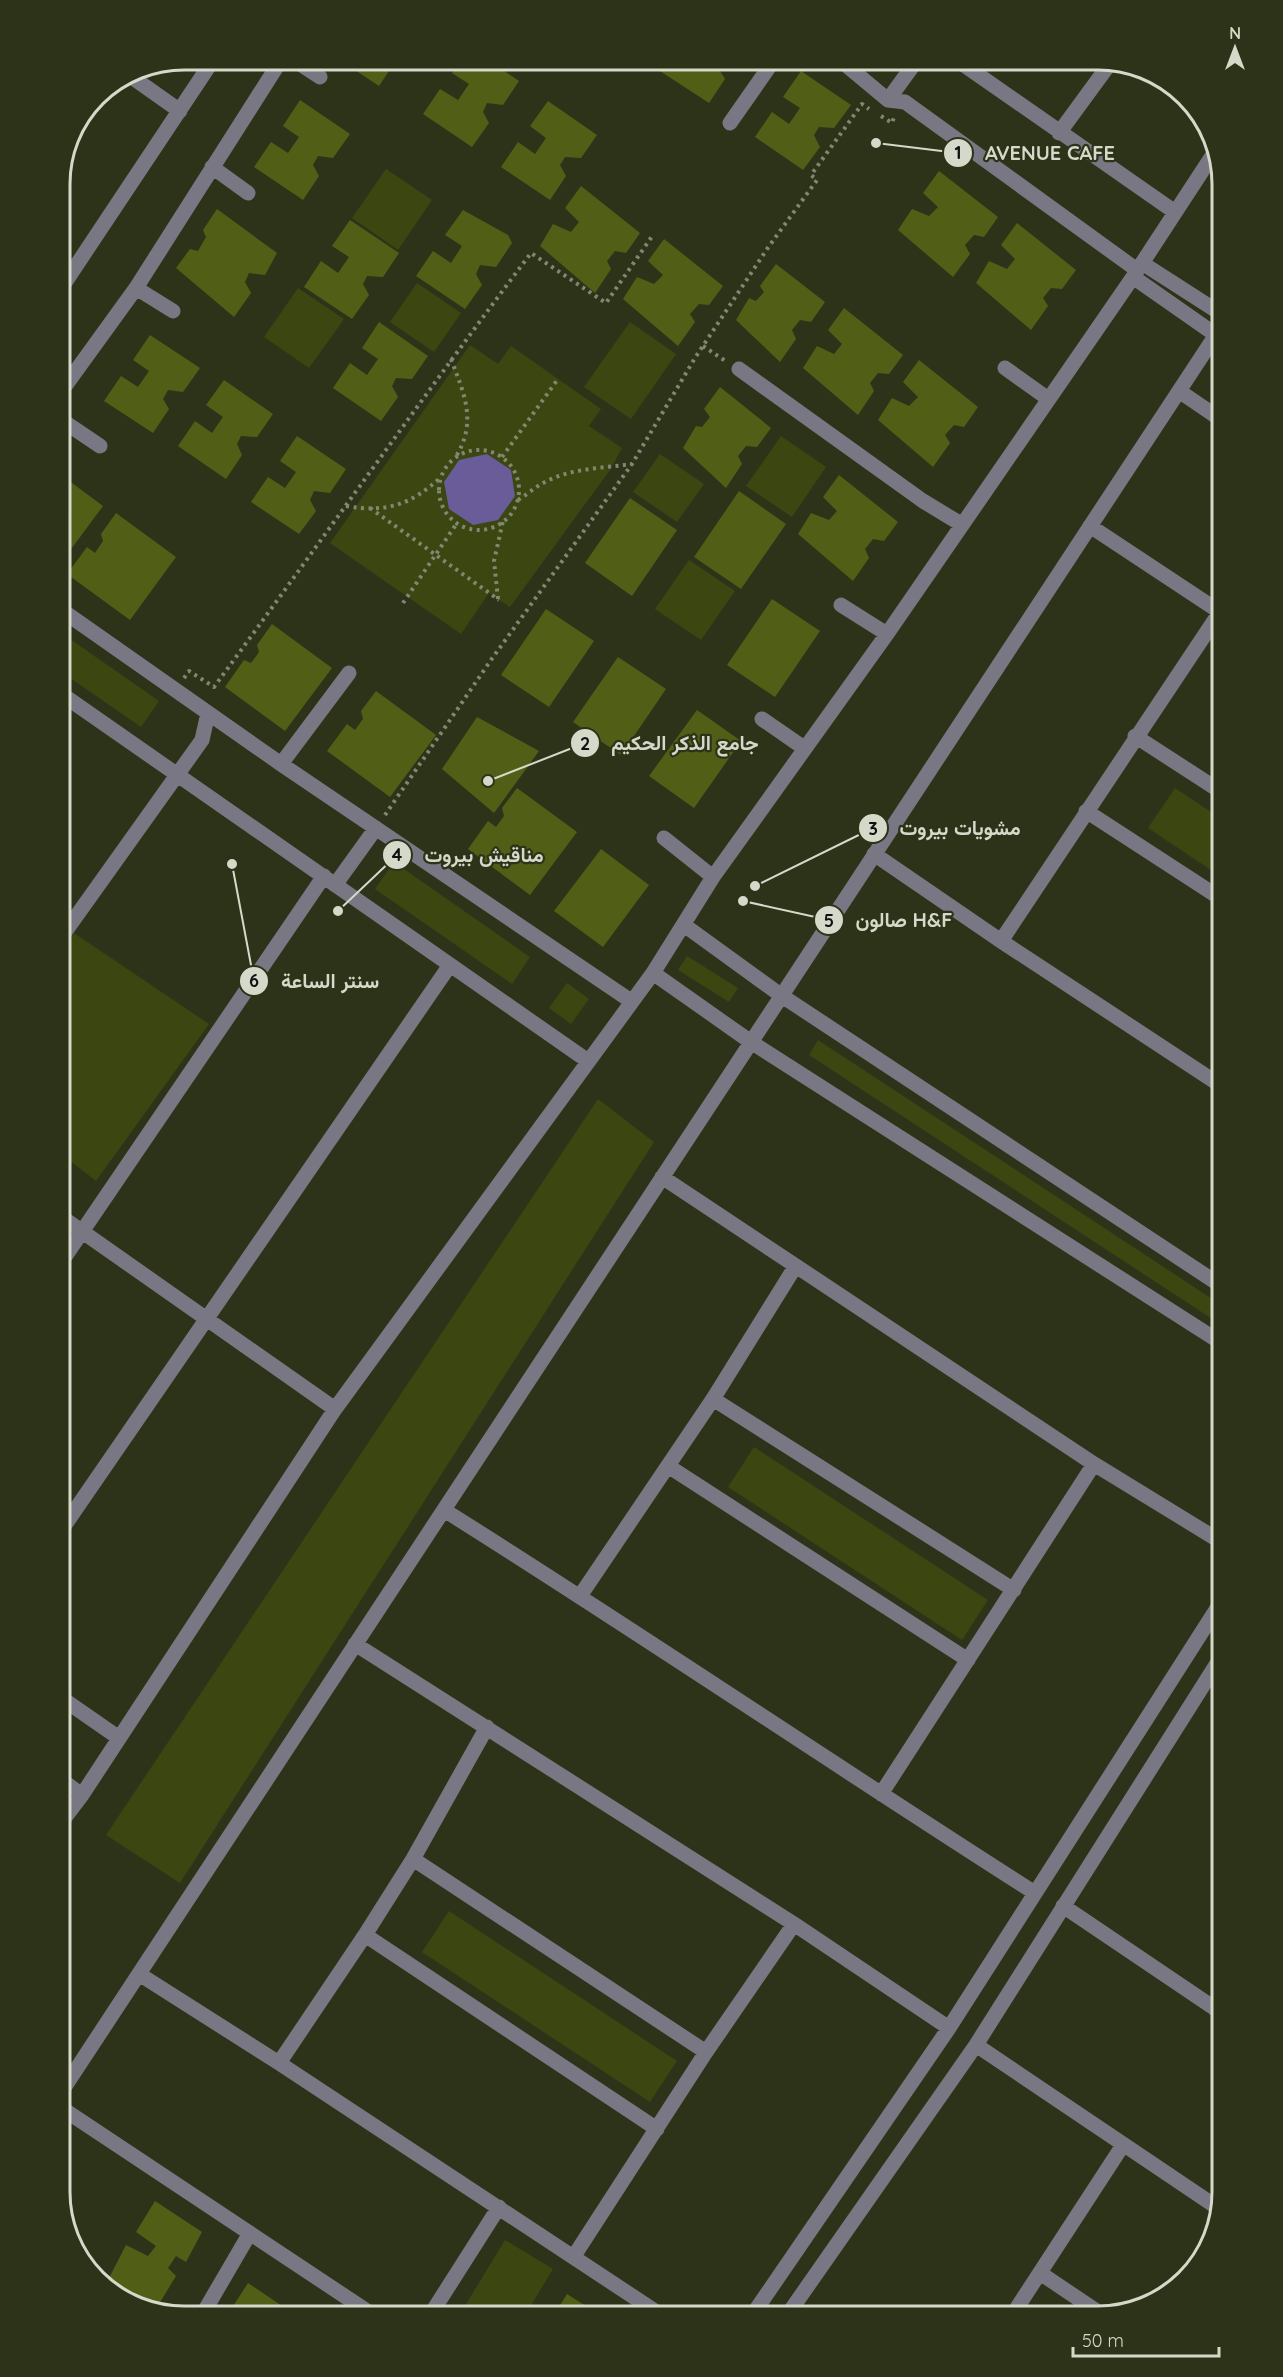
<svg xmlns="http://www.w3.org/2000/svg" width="1283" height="2377" viewBox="0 0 1283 2377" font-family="Quicksand,Vazirmatn,sans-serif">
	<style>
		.green { fill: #3c4610 }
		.water { fill: #695c99 }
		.building { fill: #515f16 }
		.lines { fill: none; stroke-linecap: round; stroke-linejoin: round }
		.path { stroke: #828772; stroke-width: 4; stroke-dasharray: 3 4.5; stroke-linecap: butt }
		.minor { stroke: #797784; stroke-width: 15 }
		.rim { fill: none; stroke: #d4d9c9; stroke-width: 3 }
		.leader { fill: none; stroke: #d4d9c9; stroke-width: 2 }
		.callout-dot { fill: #d4d9c9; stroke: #2d3319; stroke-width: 2 }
		.mark-label { font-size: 18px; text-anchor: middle; font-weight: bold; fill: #111 }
		.callout-label { font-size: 20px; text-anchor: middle; font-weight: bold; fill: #d4d9c9; stroke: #2d3319; stroke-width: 4.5; stroke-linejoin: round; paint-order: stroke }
	</style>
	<rect width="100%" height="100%" fill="#2d3319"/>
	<path class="green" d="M386,169L432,200L398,250L352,218Z
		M417,283L461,313L434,352L390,322Z
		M298,288L344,319L309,368L264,337Z
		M630,322L676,354L631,419L584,387Z
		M470,345L498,364L511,346L601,409L589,426L622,448L610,470L510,607L489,593L461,634L330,543Z
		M781,436L826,467L792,517L746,486Z
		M660,454L704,484L677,522L633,492Z
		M689,560L735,591L701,640L655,609Z
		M60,632L159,701L141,727L60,671Z
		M1175,788L1223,820V878L1148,828Z
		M394,862L530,957L512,984L375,889Z
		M74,933L209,1024L96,1181L60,1153V952Z
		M687,956L738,988L729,1002L678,970Z
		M567,983L589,999L571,1024L549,1008Z
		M818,1040L1223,1306V1326L809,1055Z
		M598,1099L654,1142L180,1883L106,1835Z
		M754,1447L988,1600L962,1640L728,1487Z
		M449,1911L677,2061L650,2102L422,1952Z
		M505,2240L553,2269L524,2317H465L460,2314Z"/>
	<path class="water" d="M487,454L511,470L515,496L498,520L473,525L449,509L444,482L459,460Z"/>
	<path class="building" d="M340,60H394L395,62L379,86Z
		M461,60H488L519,81L503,105L487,103L483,112L489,123L472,147L423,114L440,89L458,100L469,84L452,73Z
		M668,60H724L719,69L725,79L709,103L660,71Z
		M801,71L851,105L834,128L819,127L814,135L820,147L803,170L755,137L772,112L789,124L800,108L783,97Z
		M300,100L350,134L333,158L318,156L313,165L319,176L303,200L254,167L271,142L288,153L299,137L283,126Z
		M548,101L597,135L581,158L565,157L560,165L566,176L550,200L501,167L518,142L535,154L546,138L530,126Z
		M939,171L998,217L984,237L974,235L965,245L970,254L953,277L898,230L912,209L929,216L938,207L923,193Z
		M581,186L640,233L626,253L615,251L607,261L611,269L595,293L540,246L553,224L571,232L579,222L565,208Z
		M217,209L277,253L265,275L249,273L245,282L251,293L234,317L176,268L190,249L198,251L206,237L203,230Z
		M463,210L508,235L512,243L496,267L480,265L476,274L482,285L465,309L416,276L433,251L451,263L462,246L445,235Z
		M350,220L399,253L383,277L367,276L363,284L369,295L352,319L304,287L321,261L338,273L349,257L332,246Z
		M1017,223L1076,270L1062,289L1051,288L1043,298L1048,306L1031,330L976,283L989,261L1007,269L1015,259L1001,245Z
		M664,239L723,286L709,305L699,304L690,314L695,322L678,346L623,299L637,277L654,284L663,275L648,261Z
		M776,264L825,302L811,322L800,320L792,330L796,339L780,362L736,320L749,298L756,301L764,292L760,286Z
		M844,308L903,355L889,374L878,373L870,383L874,391L858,415L803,368L817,346L834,354L842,344L828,330Z
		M379,322L428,356L412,379L396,378L392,386L398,397L381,421L333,388L350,363L367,375L378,359L362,348Z
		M150,335L200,368L183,392L168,390L163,399L169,409L153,433L104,401L121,376L138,387L149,371L133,360Z
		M919,360L978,407L964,427L954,425L945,435L950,443L933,467L878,420L892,398L909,406L918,397L903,382Z
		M224,380L273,414L257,437L241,436L237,444L242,455L226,479L178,446L195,421L212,433L223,417L206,405Z
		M720,387L771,428L757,447L746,446L738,456L742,464L726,488L683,448L696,426L702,427L710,417L704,409Z
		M297,436L346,469L330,493L314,491L310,500L316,511L299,534L251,502L268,477L285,488L296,472L280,461Z
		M60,474L103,506L60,564Z
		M839,475L898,522L884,541L873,539L865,549L869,558L853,581L798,534L811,513L829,520L837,511L823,497Z
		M739,491L786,524L741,589L694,557Z
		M630,498L677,530L632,596L585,563Z
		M116,513L176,557L130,620L67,574L87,547L95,553L103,541L101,534Z
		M772,599L820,631L775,697L727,665Z
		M546,609L594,641L549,707L501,675Z
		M272,624L332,668L285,731L225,687L244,660L251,663L259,652L257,645Z
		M618,657L666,689L621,755L573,722Z
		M376,691L436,735L390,797L327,751L347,724L355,730L363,719L361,711Z
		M697,710L741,741L694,808L649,776Z
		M477,717L539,751L494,813L442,769Z
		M517,788L577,832L530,895L468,849L488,821L496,827L504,816L502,808Z
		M601,849L649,885L603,947L554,911Z
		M155,2201L202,2232L186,2262L176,2256L168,2268L176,2276L156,2309L109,2278L126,2245L148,2256L156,2246L136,2232Z
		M248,2283L294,2314L293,2317H232L228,2314Z
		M567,2294L603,2317H553Z"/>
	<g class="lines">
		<path class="path" d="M881,116L892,123L894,117
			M703,346L727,362
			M451,359C464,394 478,422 455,458
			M439 490a40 40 0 1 1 80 0a40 40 0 1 1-80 0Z
			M502,457L558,379
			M518,500C528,494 536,486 547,481C573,468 604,468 632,464
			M346,506C386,513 411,505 441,477
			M370,508L499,600
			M498,599L494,561L503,521
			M403,603L457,523
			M184,678L189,671L214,687C320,543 423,396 531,253L606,303L653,235
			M385,815L491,660L632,464L695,358L767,249L817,180L811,175L862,104L869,109"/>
		<path class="minor" d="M294,60L320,77
			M840,60L888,100L905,102L1137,270
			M957,60L1175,212
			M129,75L180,111
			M888,100L917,60
			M730,123L774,60
			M1059,133L1111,62
			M212,167L248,193
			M1142,263L1223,315
			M1133,277L1216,335
			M136,288L173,311
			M60,290L213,60
			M1005,368L1047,398
			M739,369L923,501L961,524
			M1179,391L1223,421
			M60,393L136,288L281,60
			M60,419L100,446
			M1090,526L1223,614
			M841,605L887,634
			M60,609L281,764L631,1001
			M60,693L588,1061
			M762,719L804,748
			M1135,736L1223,793
			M281,764L349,673
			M1086,811L1223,900
			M664,838L713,877
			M874,854L1001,941L1223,1087
			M335,885L376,828
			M684,925L782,996L1223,1287
			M60,939L202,740L208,713
			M1001,941L1220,612
			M653,973L751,1042L1223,1344
			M662,1177L1094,1464L1223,1543
			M60,1216L335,1409
			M60,1264L324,876
			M713,1399L1014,1590
			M668,1466L968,1660
			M444,1510C643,1635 837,1767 1035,1893
			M60,1532L450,965
			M580,1596L713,1399L795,1267
			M355,1644L794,1924L949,2028
			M60,1697L119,1738
			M60,1779L82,1795
			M881,1794L1094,1464
			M60,1824L82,1795L335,1409L653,973L713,877L887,634L1133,277L1216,150
			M413,1859L706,2052
			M1063,1906L1223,2014
			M365,1935L657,2129
			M139,1974L279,2063L664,2317
			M1215,2009L1223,1995
			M976,2045L1218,2208
			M279,2063L365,1935L413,1859L487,1727
			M60,2094L1223,324
			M60,2107L376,2317
			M574,2256L706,2052L794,1924
			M1040,2273L1104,2316
			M201,2317L250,2233
			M429,2317L499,2207
			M751,2317L949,2028L1223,1599
			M786,2317L976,2045L1223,1654
			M1011,2317L1123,2145"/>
	</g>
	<path d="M0 0H1283V2377H0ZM184 70H1098A114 114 0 0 1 1212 184V2192A114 114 0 0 1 1098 2306H184A114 114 0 0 1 70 2192V184A114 114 0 0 1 184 70Z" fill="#2d3319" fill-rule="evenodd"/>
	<path class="rim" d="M184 70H1098A114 114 0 0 1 1212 184V2192A114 114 0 0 1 1098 2306H184A114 114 0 0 1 70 2192V184A114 114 0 0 1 184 70Z"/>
	<path class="leader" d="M876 143L958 153M488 781L585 743M755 886L873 828M338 911L397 855M743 901L829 920M232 864L254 981"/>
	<g class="callout-dot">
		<circle cx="876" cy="143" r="6"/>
		<circle cx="488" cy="781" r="6"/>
		<circle cx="755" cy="886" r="6"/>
		<circle cx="338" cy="911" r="6"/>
		<circle cx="743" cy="901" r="6"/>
		<circle cx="232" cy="864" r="6"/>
		<circle cx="958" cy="153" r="15"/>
		<circle cx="585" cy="743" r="15"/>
		<circle cx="873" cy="828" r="15"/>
		<circle cx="397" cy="855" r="15"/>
		<circle cx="829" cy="920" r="15"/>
		<circle cx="254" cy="981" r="15"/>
	</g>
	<g class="mark-label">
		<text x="958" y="159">1</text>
		<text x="585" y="750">2</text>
		<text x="873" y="835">3</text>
		<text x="397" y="861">4</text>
		<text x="829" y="927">5</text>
		<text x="254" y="987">6</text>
	</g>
	<g class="callout-label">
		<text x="1050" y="160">AVENUE CAFE</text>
		<text x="685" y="750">جامع الذكر الحكيم</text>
		<text x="960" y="835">مشويات بيروت</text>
		<text x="484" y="862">مناقيش بيروت</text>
		<text x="904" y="927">صالون H&amp;F</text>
		<text x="330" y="988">سنتر الساعة</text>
	</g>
	<g transform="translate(1235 48)" stroke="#2d3319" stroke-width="4.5" paint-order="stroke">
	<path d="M0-4.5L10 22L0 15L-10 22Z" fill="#d4d9c9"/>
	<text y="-9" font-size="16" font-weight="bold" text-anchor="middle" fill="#d4d9c9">N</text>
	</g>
	<path d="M1073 2347v9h146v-9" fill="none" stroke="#d4d9c9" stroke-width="3"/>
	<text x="1082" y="2347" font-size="18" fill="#d4d9c9" stroke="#2d3319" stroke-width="4.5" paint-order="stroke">50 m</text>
</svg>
